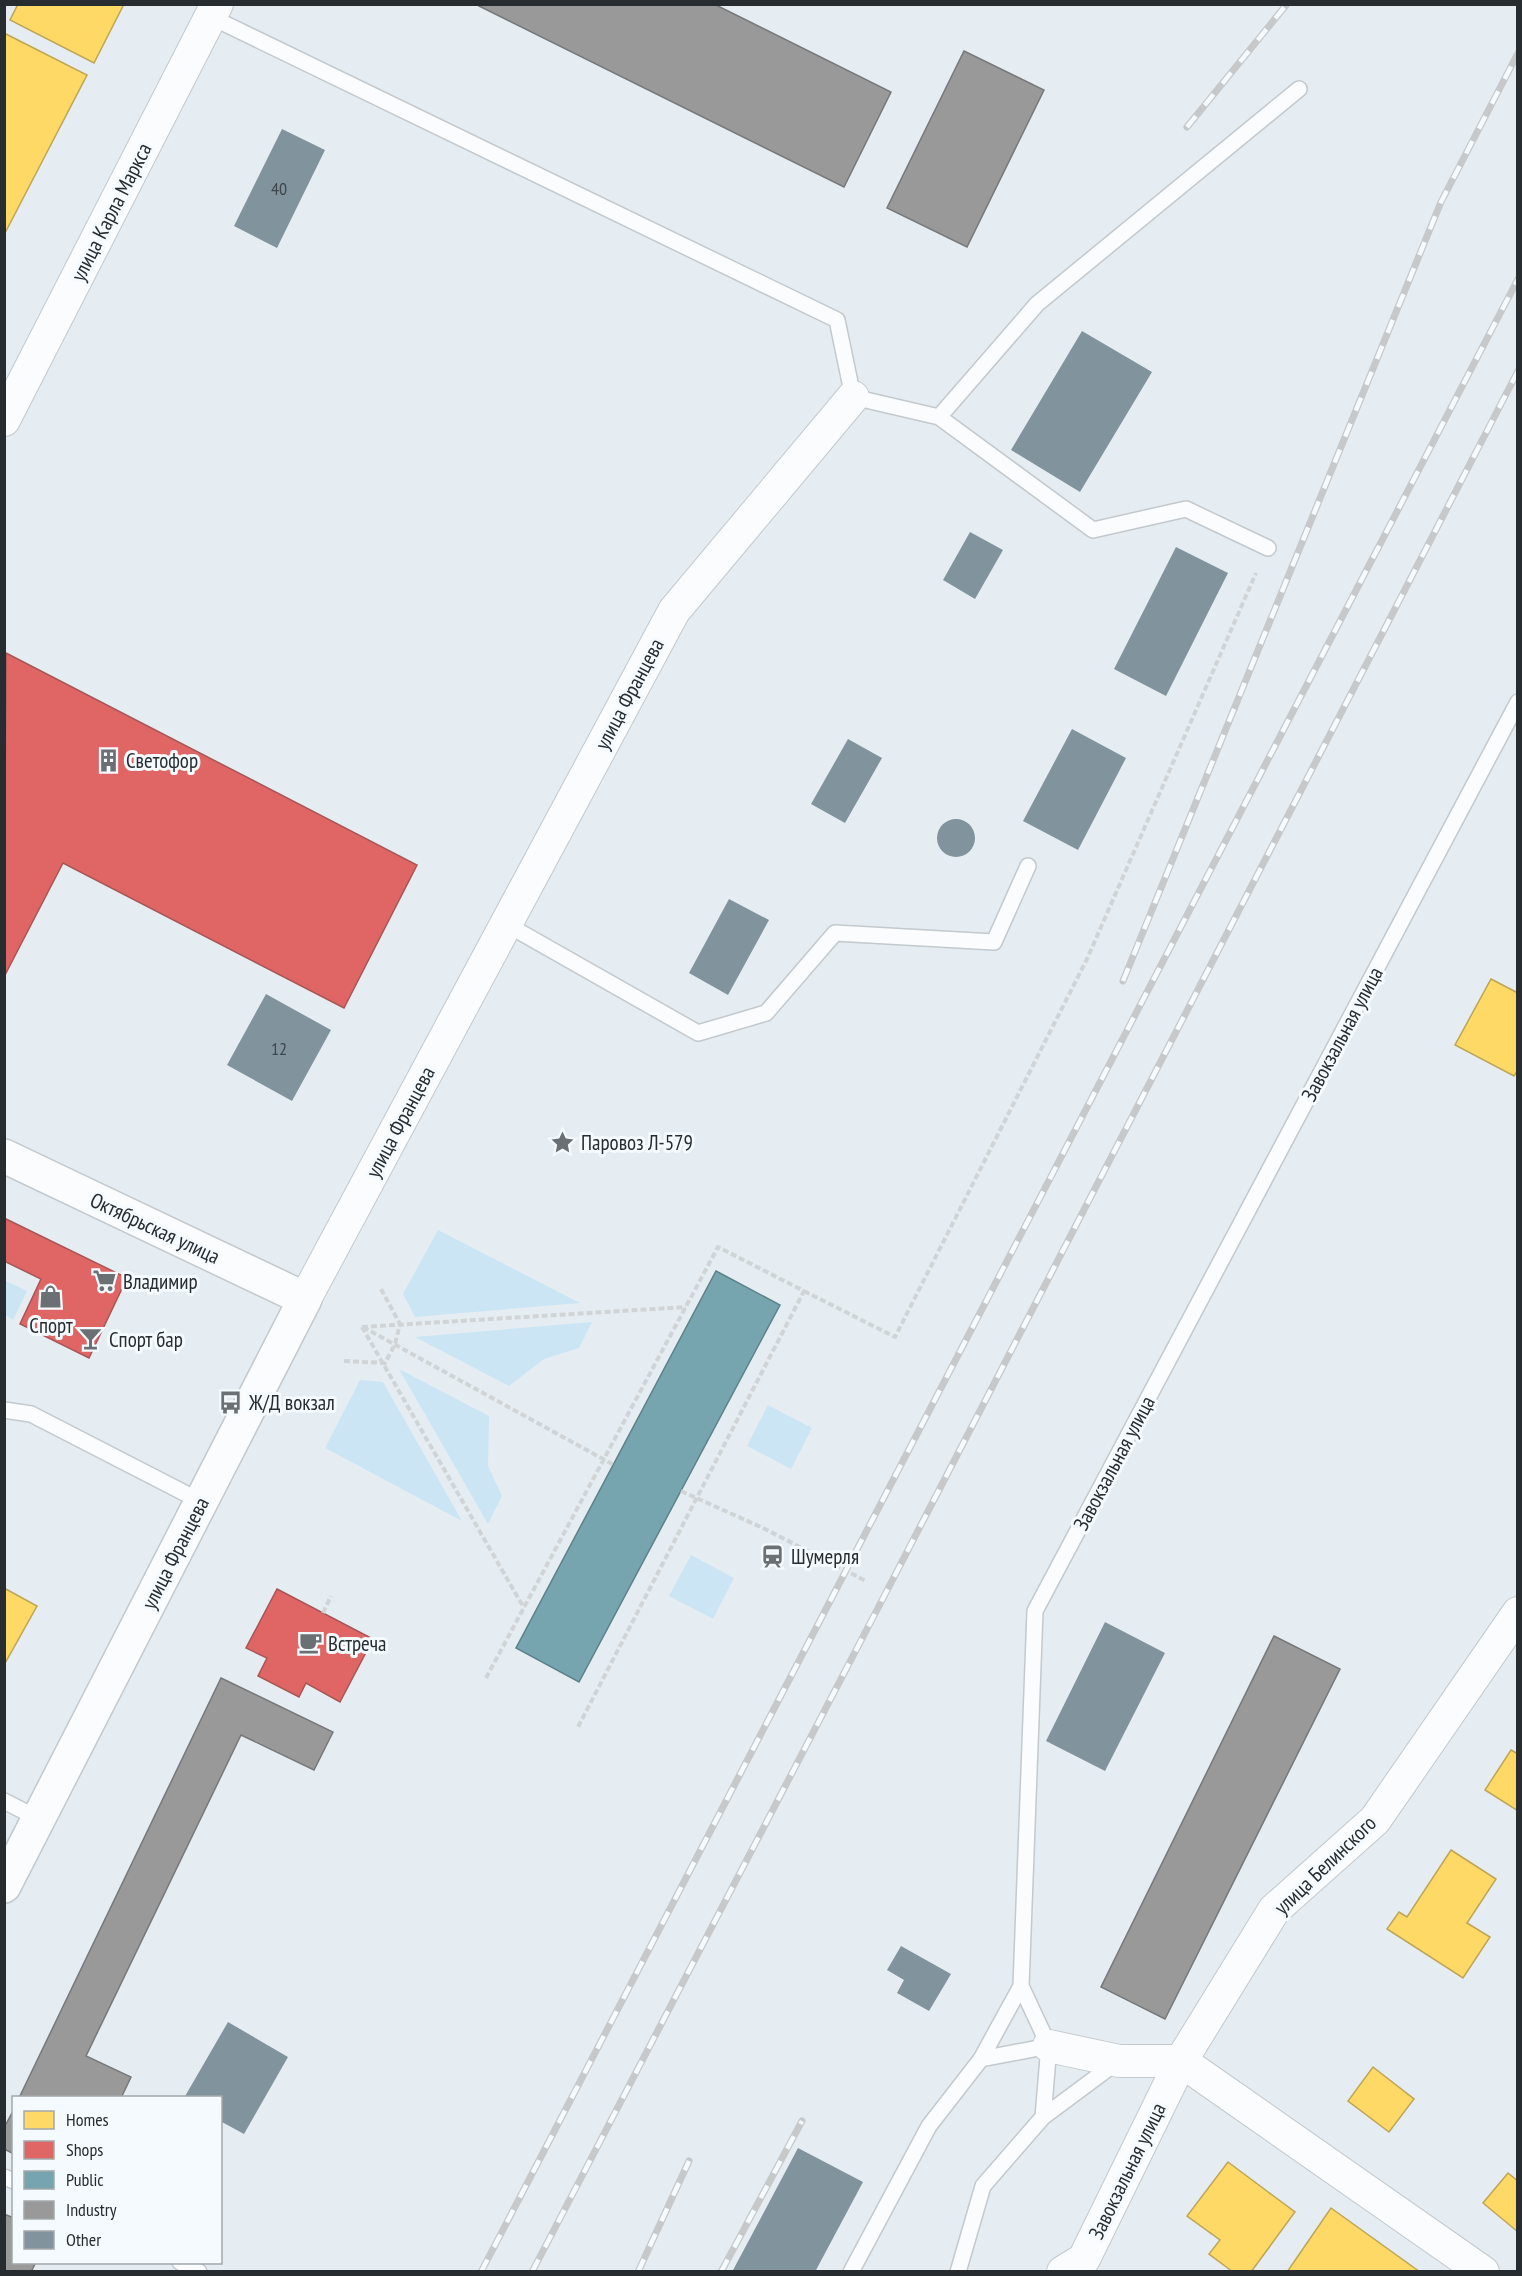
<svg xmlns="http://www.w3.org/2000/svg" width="1522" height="2276" viewBox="0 0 1522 2276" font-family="'PT Sans Narrow',sans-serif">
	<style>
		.green { fill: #cbe5f5 }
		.homes { fill: #ffd966; stroke: #bea556; stroke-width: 1.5 }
		.shops { fill: #e06666; stroke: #a85556; stroke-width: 1.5 }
		.public { fill: #76a5af; stroke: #5e8189; stroke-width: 1.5 }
		.industry { fill: #999; stroke: #77787a; stroke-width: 1.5 }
		.building { fill: #81949e }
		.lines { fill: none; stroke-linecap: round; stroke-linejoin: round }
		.service-casing { stroke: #c3c9cd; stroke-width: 18 }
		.minor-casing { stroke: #c3c9cd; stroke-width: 34 }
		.secondary-casing { stroke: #c3c9cd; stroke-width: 36 }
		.path { stroke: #d1d4d6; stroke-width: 4; stroke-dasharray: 6 3; stroke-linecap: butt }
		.service { stroke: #fbfcfd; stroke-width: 15 }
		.minor { stroke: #fbfcfd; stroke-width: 32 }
		.secondary { stroke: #fbfcfd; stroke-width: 33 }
		.rail-casing { stroke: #c6c8ca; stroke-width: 7 }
		.rail { stroke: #f4fafd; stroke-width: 4.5; stroke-dasharray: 14; stroke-linecap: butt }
		.labels { text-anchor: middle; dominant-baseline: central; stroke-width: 6; stroke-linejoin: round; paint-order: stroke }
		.number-label { font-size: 18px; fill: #3e464c }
		.street-label { font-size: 21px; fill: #272c30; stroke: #f4fafd }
		.poi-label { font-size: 21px; fill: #272c30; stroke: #f4fafd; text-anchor: start }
	</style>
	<rect width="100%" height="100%" fill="#e5edf2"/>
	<path class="green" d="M438,1230L580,1303L415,1317L403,1294Z
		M4,1280L27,1291L13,1320L5,1315Z
		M592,1322L579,1348L544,1359L509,1386L415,1337Z
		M399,1369L489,1416L488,1466L502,1496L488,1524Z
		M360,1380L383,1382L462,1521L325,1448Z
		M768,1405L812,1428L791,1469L747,1446Z
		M691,1555L734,1578L713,1619L669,1596Z"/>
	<path class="homes" d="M18,4H124L94,63L10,20Z
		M4,33L87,75L4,235Z
		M1491,979L1518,993V1070L1514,1076L1455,1045Z
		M4,1588L37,1606L4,1665Z
		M1511,1750L1518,1754V1811L1485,1790Z
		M1451,1850L1496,1879L1467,1923L1490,1937L1463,1978L1387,1929L1399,1912L1407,1917Z
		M1373,2067L1414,2099L1389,2132L1348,2101Z
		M1228,2162L1295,2212L1251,2272H1233L1209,2254L1220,2240L1187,2216Z
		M1508,2173L1518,2181V2232L1483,2203Z
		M1331,2208L1420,2272H1287Z"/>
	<path class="shops" d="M6,653L417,865L344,1008L63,863L4,977Z
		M4,1218L127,1278L89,1358L20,1324L41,1279L4,1261Z
		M277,1589L373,1639L340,1702L306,1683L299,1697L258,1676L267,1658L246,1648Z"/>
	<path class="public" d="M716,1271L780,1305L579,1682L516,1648Z"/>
	<path class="industry" d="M475,4H714L891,92L844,187Z
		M964,51L1044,90L967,247L887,208Z
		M1274,1636L1340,1669L1165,2019L1101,1987Z
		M221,1678L333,1732L314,1770L241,1735L86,2056L131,2077L121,2098H19Z
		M14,2109V2154L4,2149V2128Z
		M4,2214L14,2218V2262H36L31,2272H4Z"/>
	<path class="building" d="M282,129L325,150L277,248L234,226Z
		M1082,331L1152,372L1080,492L1011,450Z
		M970,532L1003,550L975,599L943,580Z
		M1176,547L1228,573L1166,696L1114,669Z
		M1072,729L1126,758L1078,850L1023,821Z
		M848,739L882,758L845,823L811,804Z
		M937 838a19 19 0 1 1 38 0a19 19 0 1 1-38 0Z
		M729,899L769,920L728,995L689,973Z
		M266,994L331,1030L292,1101L227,1065Z
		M1105,1622L1165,1653L1105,1771L1046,1741Z
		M901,1946L951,1974L929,2011L897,1993L904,1980L887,1970Z
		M228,2022L288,2057L244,2134L220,2121V2098H184Z
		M798,2148L863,2182L815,2272H732Z"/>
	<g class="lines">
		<defs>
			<path id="service" d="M211,17L837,320L853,397L939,417L1093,530L1186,509L1268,548
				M939,417L1037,304L1299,89
				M506,924L698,1033L766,1013L835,933L994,942L1028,866
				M4,1410L31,1414L202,1502
				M4,1801L39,1819
				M1021,1986L981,2059L1049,2046
				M1043,2117L1117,2062
				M4,2177L14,2181
				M180,2262L199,2272
				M851,2272L929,2126L981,2059
				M958,2272L983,2186L1043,2117L1049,2046L1021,1986L1035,1611L1518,702"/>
			<path id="minor" d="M4,420L217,4
				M305,1299L674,611L853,397
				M1049,2046L1119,2061H1181L1483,2272
				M1063,2272L1084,2259L1181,2061L1274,1910L1375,1820L1518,1613"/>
			<path id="secondary" d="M4,1156L305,1299L4,1886"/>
		</defs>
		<use href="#service" class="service-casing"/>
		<use href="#minor" class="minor-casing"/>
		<use href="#secondary" class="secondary-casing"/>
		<path class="path" d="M804,1291L895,1337L1087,959L1256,573
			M362,1327L686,1307
			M362,1327L524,1608
			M363,1327L614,1465
			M344,1361L385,1363L395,1344L400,1324L381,1289
			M681,1491L763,1528L866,1581
			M323,1613L331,1596
			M486,1678L718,1247L804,1291L578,1727"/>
		<use href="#service" class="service"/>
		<use href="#minor" class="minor"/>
		<use href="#secondary" class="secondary"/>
		<defs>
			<path id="rail" d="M1187,127L1287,4
				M1123,981L1441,202L1518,53
				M481,2272L1518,279
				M532,2272L879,1606L1518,371
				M638,2272L689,2161
				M721,2272L802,2121"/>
		</defs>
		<use href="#rail" class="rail-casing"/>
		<use href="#rail" class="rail"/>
	</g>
	<defs>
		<symbol id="building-bare" viewBox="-9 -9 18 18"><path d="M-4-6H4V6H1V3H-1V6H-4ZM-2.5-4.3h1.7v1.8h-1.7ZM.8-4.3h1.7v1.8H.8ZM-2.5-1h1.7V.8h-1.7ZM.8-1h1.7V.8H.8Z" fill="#6a7074" stroke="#f4fafd" stroke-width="2.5" paint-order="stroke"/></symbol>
		<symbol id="sight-bare" viewBox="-9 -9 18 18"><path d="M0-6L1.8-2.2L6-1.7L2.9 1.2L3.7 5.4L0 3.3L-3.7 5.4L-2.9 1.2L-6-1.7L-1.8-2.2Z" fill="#6a7074" stroke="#f4fafd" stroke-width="2.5" paint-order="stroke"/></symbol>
		<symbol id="supermarket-bare" viewBox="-9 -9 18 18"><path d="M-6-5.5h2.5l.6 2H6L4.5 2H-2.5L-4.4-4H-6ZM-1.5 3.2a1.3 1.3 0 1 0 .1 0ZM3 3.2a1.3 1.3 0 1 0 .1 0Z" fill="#6a7074" stroke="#f4fafd" stroke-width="2.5" paint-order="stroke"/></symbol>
		<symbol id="shop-bare" viewBox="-9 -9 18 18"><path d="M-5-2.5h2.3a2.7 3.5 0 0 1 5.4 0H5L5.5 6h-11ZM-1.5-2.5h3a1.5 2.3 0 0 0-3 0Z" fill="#6a7074" stroke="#f4fafd" stroke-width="2.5" paint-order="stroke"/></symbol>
		<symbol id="bar-bare" viewBox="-9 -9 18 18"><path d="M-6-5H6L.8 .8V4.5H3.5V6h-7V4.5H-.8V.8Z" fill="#6a7074" stroke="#f4fafd" stroke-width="2.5" paint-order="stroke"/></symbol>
		<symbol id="bus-bare" viewBox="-9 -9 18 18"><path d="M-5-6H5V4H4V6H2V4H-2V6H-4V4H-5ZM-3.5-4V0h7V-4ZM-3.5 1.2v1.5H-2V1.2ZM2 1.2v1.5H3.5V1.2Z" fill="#6a7074" stroke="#f4fafd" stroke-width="2.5" paint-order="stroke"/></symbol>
		<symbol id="station-bare" viewBox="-9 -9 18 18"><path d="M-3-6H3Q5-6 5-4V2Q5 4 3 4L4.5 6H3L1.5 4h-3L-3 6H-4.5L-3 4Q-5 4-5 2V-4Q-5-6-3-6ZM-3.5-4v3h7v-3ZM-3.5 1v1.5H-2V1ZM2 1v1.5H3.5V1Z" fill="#6a7074" stroke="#f4fafd" stroke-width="2.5" paint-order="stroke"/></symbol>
		<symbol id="cafe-bare" viewBox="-9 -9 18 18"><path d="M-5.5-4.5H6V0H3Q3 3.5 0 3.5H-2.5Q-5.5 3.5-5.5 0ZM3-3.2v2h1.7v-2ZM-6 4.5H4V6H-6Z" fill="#6a7074" stroke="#f4fafd" stroke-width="2.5" paint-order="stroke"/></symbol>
	</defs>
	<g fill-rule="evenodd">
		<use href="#building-bare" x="92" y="744" width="33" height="33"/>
		<use href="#sight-bare" x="546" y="1126" width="33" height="33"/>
		<use href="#supermarket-bare" x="88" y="1264" width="33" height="33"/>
		<use href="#shop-bare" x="34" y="1280" width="33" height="33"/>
		<use href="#bar-bare" x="74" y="1322" width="33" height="33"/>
		<use href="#bus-bare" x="214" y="1386" width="33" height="33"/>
		<use href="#station-bare" x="756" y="1540" width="33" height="33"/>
		<use href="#cafe-bare" x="294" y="1626" width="33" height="33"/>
	</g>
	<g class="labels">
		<g class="number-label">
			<text x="279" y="188">40</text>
			<text x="279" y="1048">12</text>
		</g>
		<g class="street-label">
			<text transform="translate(111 212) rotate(-63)">улица Карла Маркса</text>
			<text transform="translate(629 694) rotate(-62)">улица Францева</text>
			<text transform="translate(1342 1034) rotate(-62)">Завокзальная улица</text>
			<text transform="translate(400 1122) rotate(-62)">улица Францева</text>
			<text transform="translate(155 1228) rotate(25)">Октябрьская улица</text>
			<text transform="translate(1114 1463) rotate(-62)">Завокзальная улица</text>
			<text transform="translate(175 1553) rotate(-63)">улица Францева</text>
			<text transform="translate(1325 1865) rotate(-44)">улица Белинского</text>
			<text transform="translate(1127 2171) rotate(-64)">Завокзальная улица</text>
		</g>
		<g class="poi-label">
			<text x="126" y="760">Светофор</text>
			<text x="581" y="1142">Паровоз Л-579</text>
			<text x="123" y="1281">Владимир</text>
			<text x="51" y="1325" text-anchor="middle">Спорт</text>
			<text x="109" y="1339">Спорт бар</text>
			<text x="249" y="1402">Ж/Д вокзал</text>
			<text x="791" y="1556">Шумерля</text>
			<text x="328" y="1643">Встреча</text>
		</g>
	</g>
	<rect width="1522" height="2276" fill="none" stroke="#272c30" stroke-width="12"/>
	<rect x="12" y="2096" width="210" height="168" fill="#f4fafd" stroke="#a2a8ab" stroke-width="1.5"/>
	<rect x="24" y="2111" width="30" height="18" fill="#ffd966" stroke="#a2a8ab" stroke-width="1.5"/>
	<text x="66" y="2126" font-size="18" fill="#272c30">Homes</text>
	<rect x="24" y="2141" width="30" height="18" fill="#e06666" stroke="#a2a8ab" stroke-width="1.5"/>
	<text x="66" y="2156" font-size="18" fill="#272c30">Shops</text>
	<rect x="24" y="2171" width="30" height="18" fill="#76a5af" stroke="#a2a8ab" stroke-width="1.5"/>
	<text x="66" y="2186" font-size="18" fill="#272c30">Public</text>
	<rect x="24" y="2201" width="30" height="18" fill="#999999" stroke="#a2a8ab" stroke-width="1.5"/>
	<text x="66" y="2216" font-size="18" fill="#272c30">Industry</text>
	<rect x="24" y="2231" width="30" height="18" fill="#81949e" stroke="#a2a8ab" stroke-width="1.5"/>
	<text x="66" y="2246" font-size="18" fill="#272c30">Other</text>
</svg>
